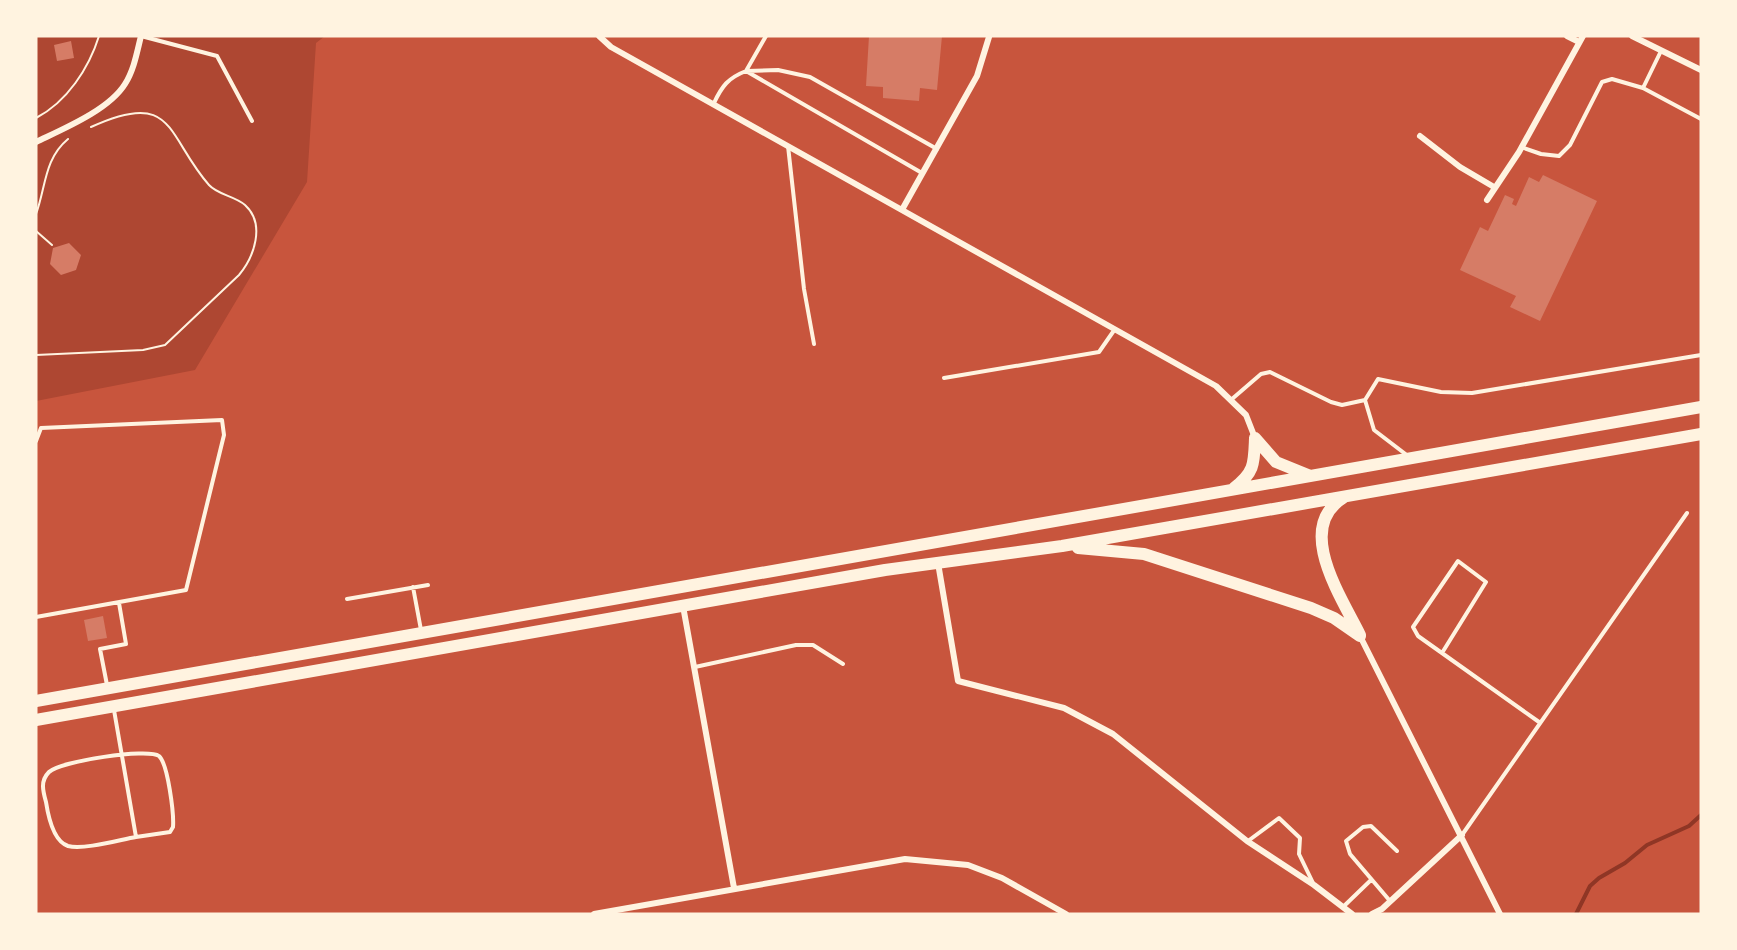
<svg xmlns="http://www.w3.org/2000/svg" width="1737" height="950" viewBox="0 0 1737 950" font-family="'Roboto Condensed',sans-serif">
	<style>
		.green { fill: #ae4732 }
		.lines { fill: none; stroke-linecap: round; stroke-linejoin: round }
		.stream { stroke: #8f3625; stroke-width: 4 }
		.building { fill: #d67c66 }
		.path { stroke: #fff3e0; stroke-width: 2 }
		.service { stroke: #fff3e0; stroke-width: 4 }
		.minor { stroke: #fff3e0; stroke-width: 6 }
		.trunk { stroke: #fff3e0; stroke-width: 12 }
	</style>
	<rect width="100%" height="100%" fill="#c8553d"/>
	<path class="green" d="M36,36H325L316,43L307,182L195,370L36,401Z"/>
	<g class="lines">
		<path class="stream" d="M1576,914L1590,886L1599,878L1625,863L1647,845L1689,826L1701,815"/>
	</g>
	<path class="building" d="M869,36H942L937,90L920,88L919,101L883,98V87L866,86Z
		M71,41L74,58L57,61L54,45Z
		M1543,175L1597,201L1540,321L1510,307L1516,296L1460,270L1480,227L1488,231L1505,195L1514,199L1512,204L1516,206L1529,177L1539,182Z
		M69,243L81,255L76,270L61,275L50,264L53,248Z
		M103,616L107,638L88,641L84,620Z"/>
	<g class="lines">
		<path class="path" d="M36,118C67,102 89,68 99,36
			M36,214C46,187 44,159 68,139
			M36,231L52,245
			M36,355L143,350L165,345L239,275C254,257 266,224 245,205C235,196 218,195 209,185C166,136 175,88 91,127"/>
		<path class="service" d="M141,36L217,56L252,121
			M1661,51L1643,88L1701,119
			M746,71L766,36
			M747,71L778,70L810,77L937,149
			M714,103C722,86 728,78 746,71L922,173
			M788,146L804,289L814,344
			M1521,147L1541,154L1559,156L1570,145L1602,82L1612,79L1643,88
			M944,378L1099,352L1115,329
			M1232,399L1261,374L1270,372L1331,402L1342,405L1365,400L1378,379L1441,392L1472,393L1701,355
			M1365,400L1374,430L1408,456
			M36,441L41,428L222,420L224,435L186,590L36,617
			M413,587L421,630
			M347,599L428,585
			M1442,653L1486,582L1458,561L1413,627L1418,636L1539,722
			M695,667L796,645H813L843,664
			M107,685L100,649L126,644L119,603
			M114,710L136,837C119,840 84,850 68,846C53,841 48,815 46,802C43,791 40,781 49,772C60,761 148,748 159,756C168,764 174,814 173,827L170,832L136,837
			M1462,835L1687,513
			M1248,841L1279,818L1300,838L1299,854L1314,885
			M1390,901L1350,854L1346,841L1363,827L1371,826L1397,851
			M1343,907L1371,880"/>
		<path class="minor" d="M599,36L611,47L1216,386L1246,415L1255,438
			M1567,36L1579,42
			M1632,36L1701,70
			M1420,136L1460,167L1494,187
			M36,142C63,129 109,110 125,84C134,70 137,52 141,36
			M1487,200L1519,152L1583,36
			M903,208L977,76L989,37
			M938,563L958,681L1064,708L1113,734L1247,841L1314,885L1352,914
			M683,606L734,888
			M1360,636L1500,914
			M594,914L905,859L968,865L1002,878L1066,914
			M1372,914L1382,909L1462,835"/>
		<path class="trunk" d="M1255,438L1276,462L1308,475
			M1234,488C1255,472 1254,463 1255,438
			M1343,498C1294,528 1342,598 1360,635
			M1078,548L1144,554L1311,608L1334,618L1360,636
			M36,701L1701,407
			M36,720L885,570L1062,546L1701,434"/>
	</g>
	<rect width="1737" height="950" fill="none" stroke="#fff3e0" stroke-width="75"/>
</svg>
